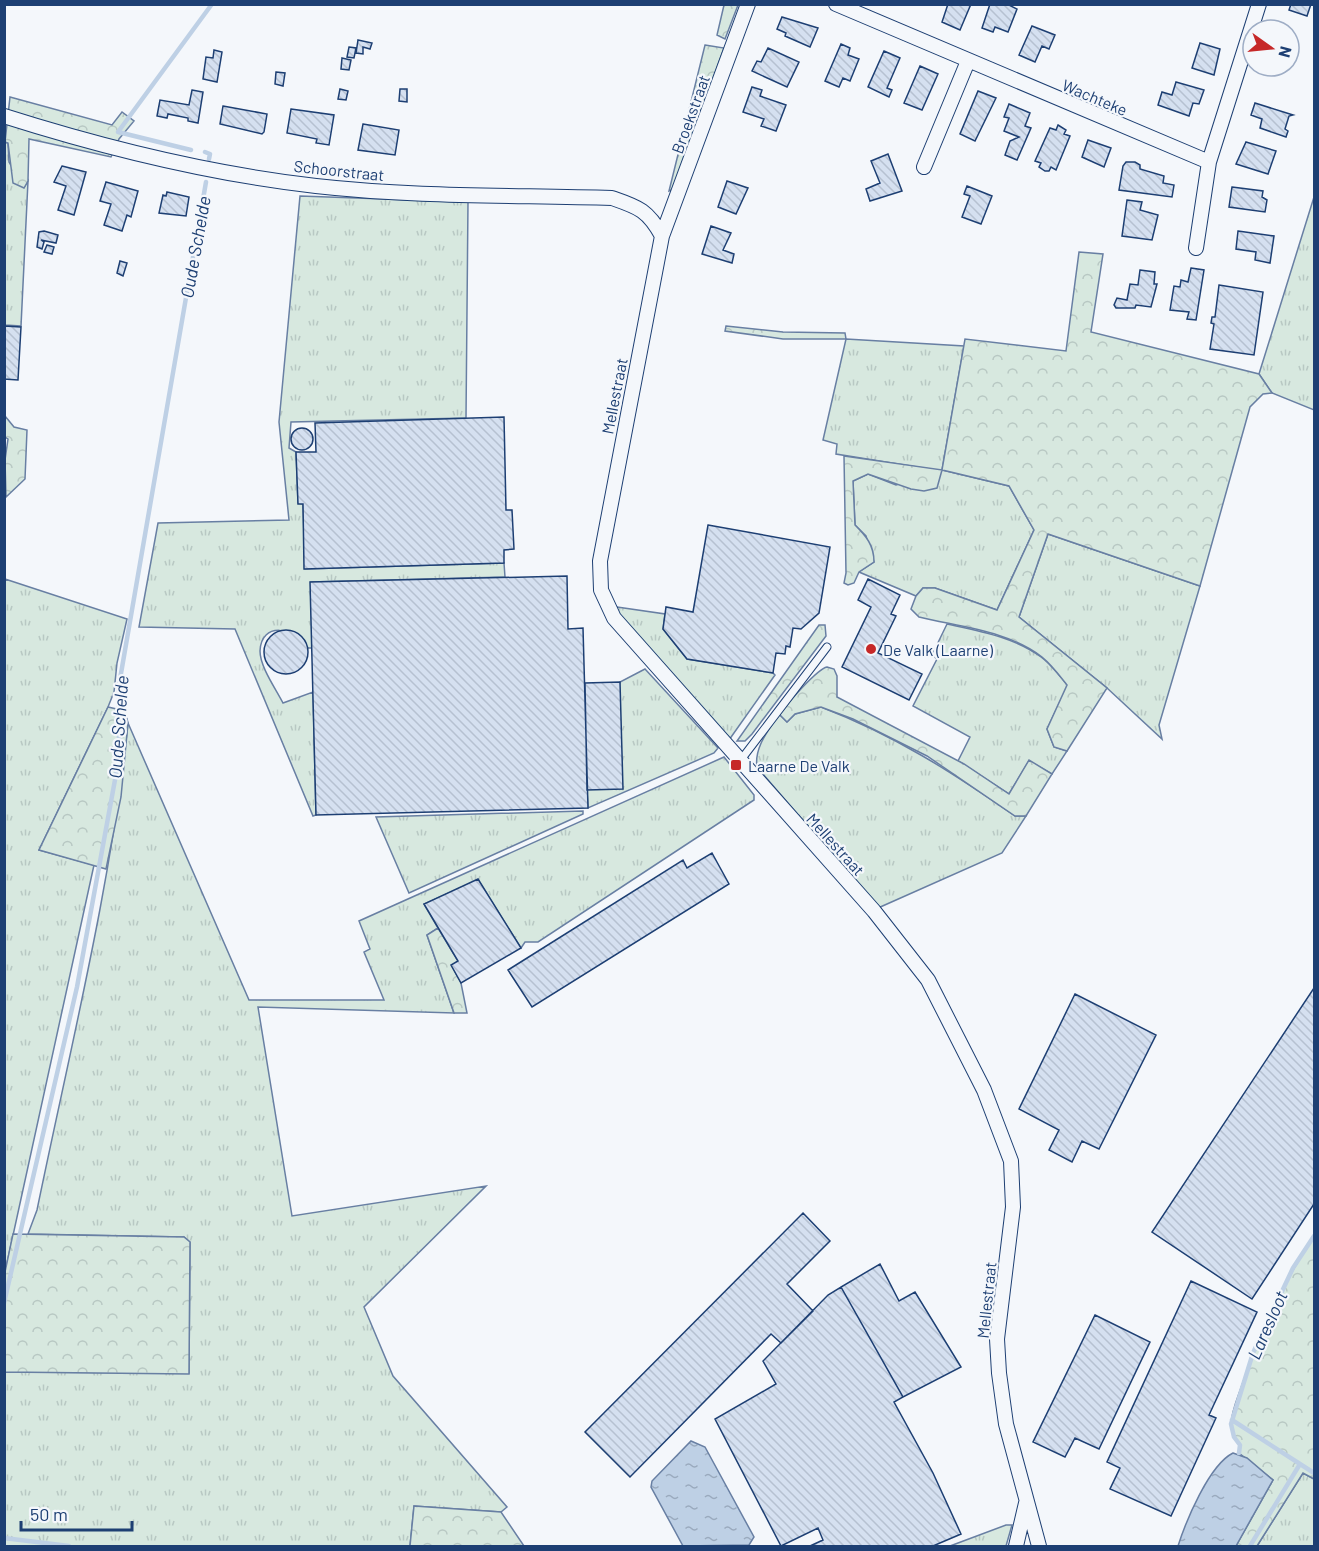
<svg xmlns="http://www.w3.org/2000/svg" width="1319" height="1551" viewBox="0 0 1319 1551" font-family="Barlow,sans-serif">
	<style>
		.grass { fill: url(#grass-tufts); stroke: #687fa3; stroke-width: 1.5 }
		.forest { fill: url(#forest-crowns); stroke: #687fa3; stroke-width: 1.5 }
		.water { fill: url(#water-ripples); stroke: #687fa3; stroke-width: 1.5 }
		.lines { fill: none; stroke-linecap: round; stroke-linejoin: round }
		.stream { stroke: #bed0e5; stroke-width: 4.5 }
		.building { fill: url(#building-back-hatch); stroke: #1d3f73; stroke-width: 1.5 }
		.service-casing { stroke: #1d3f73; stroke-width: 9 }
		.minor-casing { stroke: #1d3f73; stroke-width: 16 }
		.service { stroke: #f4f7fb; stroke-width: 7 }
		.minor { stroke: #f4f7fb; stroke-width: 14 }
		.poi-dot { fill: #c62828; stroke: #f4f7fb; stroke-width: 2 }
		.labels { text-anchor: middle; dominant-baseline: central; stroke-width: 4.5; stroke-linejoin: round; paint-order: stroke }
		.street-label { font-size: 16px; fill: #1d3f73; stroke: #f4f7fb }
		.poi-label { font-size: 16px; fill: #1d3f73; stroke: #f4f7fb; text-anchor: start }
		.water-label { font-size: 18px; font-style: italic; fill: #1d3f73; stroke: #f4f7fb }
	</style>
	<defs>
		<pattern id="grass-tufts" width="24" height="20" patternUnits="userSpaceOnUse" patternTransform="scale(1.5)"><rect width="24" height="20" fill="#d7e8df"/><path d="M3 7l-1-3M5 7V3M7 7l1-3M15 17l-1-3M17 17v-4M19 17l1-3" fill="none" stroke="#b8c8c3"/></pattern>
		<pattern id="forest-crowns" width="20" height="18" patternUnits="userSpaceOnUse" patternTransform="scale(1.5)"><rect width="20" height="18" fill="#d7e8df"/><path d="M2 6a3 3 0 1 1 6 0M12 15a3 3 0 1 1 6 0" fill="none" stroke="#b8c8c3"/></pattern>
		<pattern id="water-ripples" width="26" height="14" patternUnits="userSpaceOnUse" patternTransform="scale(1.5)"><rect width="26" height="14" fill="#bed0e5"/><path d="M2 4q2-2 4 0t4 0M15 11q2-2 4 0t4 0" fill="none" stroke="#9aaabe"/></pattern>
		<pattern id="building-back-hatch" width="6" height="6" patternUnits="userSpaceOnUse" patternTransform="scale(1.5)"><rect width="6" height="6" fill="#d5e0f0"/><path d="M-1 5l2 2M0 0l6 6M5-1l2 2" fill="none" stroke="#b6c1d1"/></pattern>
	</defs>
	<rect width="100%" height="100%" fill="#f4f7fb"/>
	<path class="grass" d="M4,142L8,143L9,162L24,187L28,181L21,326L5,325Z
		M300,196L468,202L466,418L291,422L289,448L296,452L298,503L303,504L305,569L504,563L505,577L311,582L312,648H308C295,627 261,621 260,651C260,667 276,689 283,703L313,692L316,815L313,816L235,629L139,627L158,523L289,520L279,422Z
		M1314,197V410L1272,393L1259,374Z
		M846,339L964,346L942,470L1009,486L1034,530L997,610L935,588H923L916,596L859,572L874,562L866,536L855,525L853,481L868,474L896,485L942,471L836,454L837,444L823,440Z
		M1048,534L1200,586L1159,725L1162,739L1107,688L1019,617Z
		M5,579L127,619L117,663L114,692L108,707L39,850L94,865L5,1272Z
		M617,607L665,614L663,629L687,659L773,673L775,675L729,740L618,614Z
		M947,624C979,631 1014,637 1041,657C1051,664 1059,676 1068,685L1047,729L1054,747L1067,751L1052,774L1029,761L1009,794L958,761L970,737L913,706L937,659L932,655Z
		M645,669L718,748L714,753L588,808L587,790L620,682Z
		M821,707C894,735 952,772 1015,816H1026L1002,853L878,908L757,767C754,747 769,730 779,714L787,722L795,714Z
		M128,723L249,1000H384L364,952L370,949L359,921L724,757L754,795V800L538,942H525L521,948L478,880L424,904L438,928L427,935L454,1013L258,1007L292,1216L486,1186L364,1307L393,1376L507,1507L501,1512L414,1506L410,1546H5V1372L189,1373L190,1242L184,1237L28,1234L37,1210C70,1049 111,887 128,723Z
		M583,811V814L409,893L376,817Z
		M1303,1473L1314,1479V1546H1257Z
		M1006,1525H1012L1006,1546H950Z"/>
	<path class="forest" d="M724,5H738L725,39L717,35Z
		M705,45L724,48L674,189L669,191Z
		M10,97L112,125L122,112L134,121L119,139L111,157L29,139L28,181L24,188L13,183L8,143L5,142Z
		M1079,252L1103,254L1091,332L1259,374L1272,393L1263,394L1250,407L1200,586L1048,534L1019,617L1107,688L1067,751L1054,747L1047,729L1067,685C1060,676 1052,665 1042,657C1009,631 960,627 919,617L911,609L916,596L923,588H935L997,610L1034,530L1009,486L942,470L937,488L924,491L911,489L868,474L853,481L855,525C866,536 874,545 874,562L859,572L854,583L848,585L844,583L846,573L844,456L942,470L965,339L1066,351Z
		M726,326L783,332L845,333L846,339H783L725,331Z
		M5,416L14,427L27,430L25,479L6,497L5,460L8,439L5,437Z
		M819,625H825L826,636L752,734L745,741H737Z
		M827,667L834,669L837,676V697L964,764L1009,794L1029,760L1052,774L1026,816H1015L927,756L853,719L821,707L795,714L787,722L779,714C787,704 817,669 827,667Z
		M108,707L125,711L128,723L121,797L106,869L39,850Z
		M438,928L458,961L452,966L461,983L467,1013H454L427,935Z
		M13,1234L184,1237L190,1242L189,1374L5,1372V1272Z
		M1314,1236V1479L1303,1473L1257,1546H1236L1273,1480L1239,1453L1240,1445C1235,1439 1231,1433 1231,1425C1231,1412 1238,1397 1242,1385C1260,1333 1283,1282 1314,1236Z
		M414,1506L501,1512L524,1546H410Z"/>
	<path class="water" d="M691,1441L705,1447L754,1537L749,1545L683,1546L651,1487L652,1481Z
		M1233,1453L1247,1458L1273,1480L1236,1546H1178C1186,1521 1209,1465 1233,1453Z"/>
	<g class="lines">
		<path class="stream" d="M191,150L118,132L212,4
			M205,152L210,154L209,159
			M4,1303L77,987L119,758V685L206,182
			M1232,1420L1314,1473
			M1239,1453L1240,1445L1234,1437L1231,1424L1253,1353L1293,1268L1314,1236
			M4,1538L69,1546
			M1250,1546L1300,1464"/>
	</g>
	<path class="building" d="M948,4H971L960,30L942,22Z
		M990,4H1007L1017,9L1008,32L995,27L993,32L982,28Z
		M1291,4H1311L1307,16L1289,10Z
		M782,17L818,28L810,47L785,36L786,33L777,29Z
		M1032,26L1055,35L1049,49L1042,46L1035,62L1019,55Z
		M358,40L372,43L370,49L363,47V54L356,53Z
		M1200,43L1220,49L1214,75L1192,68Z
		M841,44L850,48L848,55L859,59L850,81L843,78L839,87L825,81Z
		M349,47L356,48L354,58L347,57Z
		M768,48L799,62L787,87L752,71L757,61L761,62Z
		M214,50L222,52L217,82L203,79L206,57L213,58Z
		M884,51L900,58L887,88L892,90L889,97L868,87Z
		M342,58L351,60L349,70L341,69Z
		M920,66L938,74L922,110L904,103Z
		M276,72L285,73L283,86L275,84Z
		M1176,82L1204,90L1199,104L1193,103L1189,116L1158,105L1162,92L1172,95Z
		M752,87L762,90L760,96L786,105L776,131L761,126L764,119L743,112Z
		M340,89L348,91L346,100L338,99Z
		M400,89H407V102L399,101Z
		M192,90L203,92L198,123L188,121V118L168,114L167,118L157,116L160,100L189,105Z
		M978,91L996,98L975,141L960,134Z
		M1255,103L1293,115L1289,116L1285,129L1288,131L1286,137L1260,128L1262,119L1251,115Z
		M1009,104L1030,113L1025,126L1031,128L1017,160L1005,155L1010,141L1019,137L1004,131L1009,118L1004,117Z
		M223,106L267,114L264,132L262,134L220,124Z
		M291,109L334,115L329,145L316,143L317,139L287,133Z
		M363,124L399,130L395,155L358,150Z
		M1058,125L1066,130L1064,134L1070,136L1056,170L1051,167L1049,171H1045L1039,167L1041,163L1035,161L1050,128L1056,130Z
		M1088,140L1111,148L1104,167L1082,157Z
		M1246,142L1276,151L1268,174L1236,164Z
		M888,154L902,191L870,201L866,189L880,183L871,161Z
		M1126,162H1135L1140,165V169L1164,176L1163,183L1174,185L1172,197L1119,190L1123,166Z
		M62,166L86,172L74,215L58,210L66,186L54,182Z
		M727,181L748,188L736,214L718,207Z
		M106,182L138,191L131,217L127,215L122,231L104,225L111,204L100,201Z
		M967,186L992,196L981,224L962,217L970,196L964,194Z
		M1232,187L1263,191L1262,197L1267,200L1265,212L1229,207Z
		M167,192L189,197L186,216L159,213L163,195L166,196Z
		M1127,200L1142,202L1140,210L1158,215L1152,240L1122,236Z
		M711,226L731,233L723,250L734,254L732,263L702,254Z
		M44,231L58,235L56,243L41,240L44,242L42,249L37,247L39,232Z
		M1238,231L1274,236L1270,263L1255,260L1256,252L1236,249Z
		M47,245L54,247L52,254L44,252Z
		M120,261L127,263L123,276L117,273Z
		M1191,268L1204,270L1196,320L1187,319L1189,312L1170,310L1174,286L1180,287L1181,280L1188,282Z
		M1140,270L1155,272L1154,284H1157L1151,307L1136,305L1135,308H1116L1114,305L1117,298L1127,300L1130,284L1138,285Z
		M1219,285L1263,292L1254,355L1210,349L1214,324L1211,323L1212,317H1215Z
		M4,326L21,327L18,380L4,379Z
		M504,417L506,510H512L514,549L504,550V563L304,569L303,504H298L296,452H316L315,423Z
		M291 439a11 11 0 1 1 22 0a11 11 0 1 1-22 0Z
		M708,525L830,547L819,613L801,629L793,628L790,647L786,646L785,654L776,653L773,673L687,659L663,629L666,607L693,612Z
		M567,576L568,629L583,628L588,808L316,815L310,582Z
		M868,579L900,595L891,614L896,616L878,653L922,674L909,700L842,667L871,607L858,600Z
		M264 652a22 22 0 1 1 44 0a22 22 0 1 1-44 0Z
		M620,682L623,789L587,790L585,683Z
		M712,853L729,884L532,1007L508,970L683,860L687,868Z
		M478,879L521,948L461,983L451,965L458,961L424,904Z
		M1314,988V1204L1252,1299L1152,1232Z
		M1075,994L1156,1035L1099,1149L1082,1141L1072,1162L1049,1150L1059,1130L1019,1109Z
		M803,1213L830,1241L787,1284L813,1311L781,1343L771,1334L630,1477L585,1432Z
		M880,1264L899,1301L915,1292L961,1367L903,1397L841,1287Z
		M1191,1281L1257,1312L1209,1415L1216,1418L1171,1516L1110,1489L1120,1468L1107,1462Z
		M841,1287L903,1397L894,1402L933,1473L961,1534L933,1546H810L823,1540L818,1528L781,1546L715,1419L776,1384L763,1361L828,1295Z
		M1095,1315L1150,1342L1099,1449L1075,1438L1065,1457L1033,1442Z"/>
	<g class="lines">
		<defs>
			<path id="service" d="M740,761L827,647"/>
			<path id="minor" d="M748,4L662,236L600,561L601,590L614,618L874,911L928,980L984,1090L1011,1161L1013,1207L997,1339L999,1373L1006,1424L1039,1546
				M836,4L1209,162L1259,4
				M4,116C105,148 211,174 316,186C413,197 513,195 612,198C638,207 648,210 662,236
				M924,167L968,61
				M1196,248L1209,162
				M1016,1546L1026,1503"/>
		</defs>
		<use href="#service" class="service-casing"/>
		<use href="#minor" class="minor-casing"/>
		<use href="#service" class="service"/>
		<use href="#minor" class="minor"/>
	</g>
	<g class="poi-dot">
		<circle cx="871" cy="649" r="6"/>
		<rect x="730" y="759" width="12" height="12" rx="3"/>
	</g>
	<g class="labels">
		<g class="street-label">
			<text transform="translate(1095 97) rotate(23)">Wachteke</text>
			<text transform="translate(690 114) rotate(-70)">Broekstraat</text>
			<text transform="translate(339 170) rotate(6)">Schoorstraat</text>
			<text transform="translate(614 396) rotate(-79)">Mellestraat</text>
			<text transform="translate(836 844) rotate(48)">Mellestraat</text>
			<text transform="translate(986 1300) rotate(-84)">Mellestraat</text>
		</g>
		<g class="poi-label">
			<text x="883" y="649">De Valk (Laarne)</text>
			<text x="748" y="765">Laarne De Valk</text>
		</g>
		<g class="water-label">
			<text transform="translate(195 247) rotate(-80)">Oude Schelde</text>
			<text transform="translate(118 727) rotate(-86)">Oude Schelde</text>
			<text transform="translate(1267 1325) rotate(-66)">Laresloot</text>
		</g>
	</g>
	<rect width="1319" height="1551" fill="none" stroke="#1d3f73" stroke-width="12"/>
	<g transform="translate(1271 48) rotate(105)"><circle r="28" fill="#f4f7fb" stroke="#9eadc5" stroke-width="1.5"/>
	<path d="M0-4.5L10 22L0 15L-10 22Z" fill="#c62828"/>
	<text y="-9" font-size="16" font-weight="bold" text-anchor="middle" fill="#1d3f73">N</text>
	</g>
	<path d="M21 1521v9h111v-9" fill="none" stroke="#1d3f73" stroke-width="3"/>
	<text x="30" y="1521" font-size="18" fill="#1d3f73" stroke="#f4f7fb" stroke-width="4.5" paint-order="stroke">50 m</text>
</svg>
